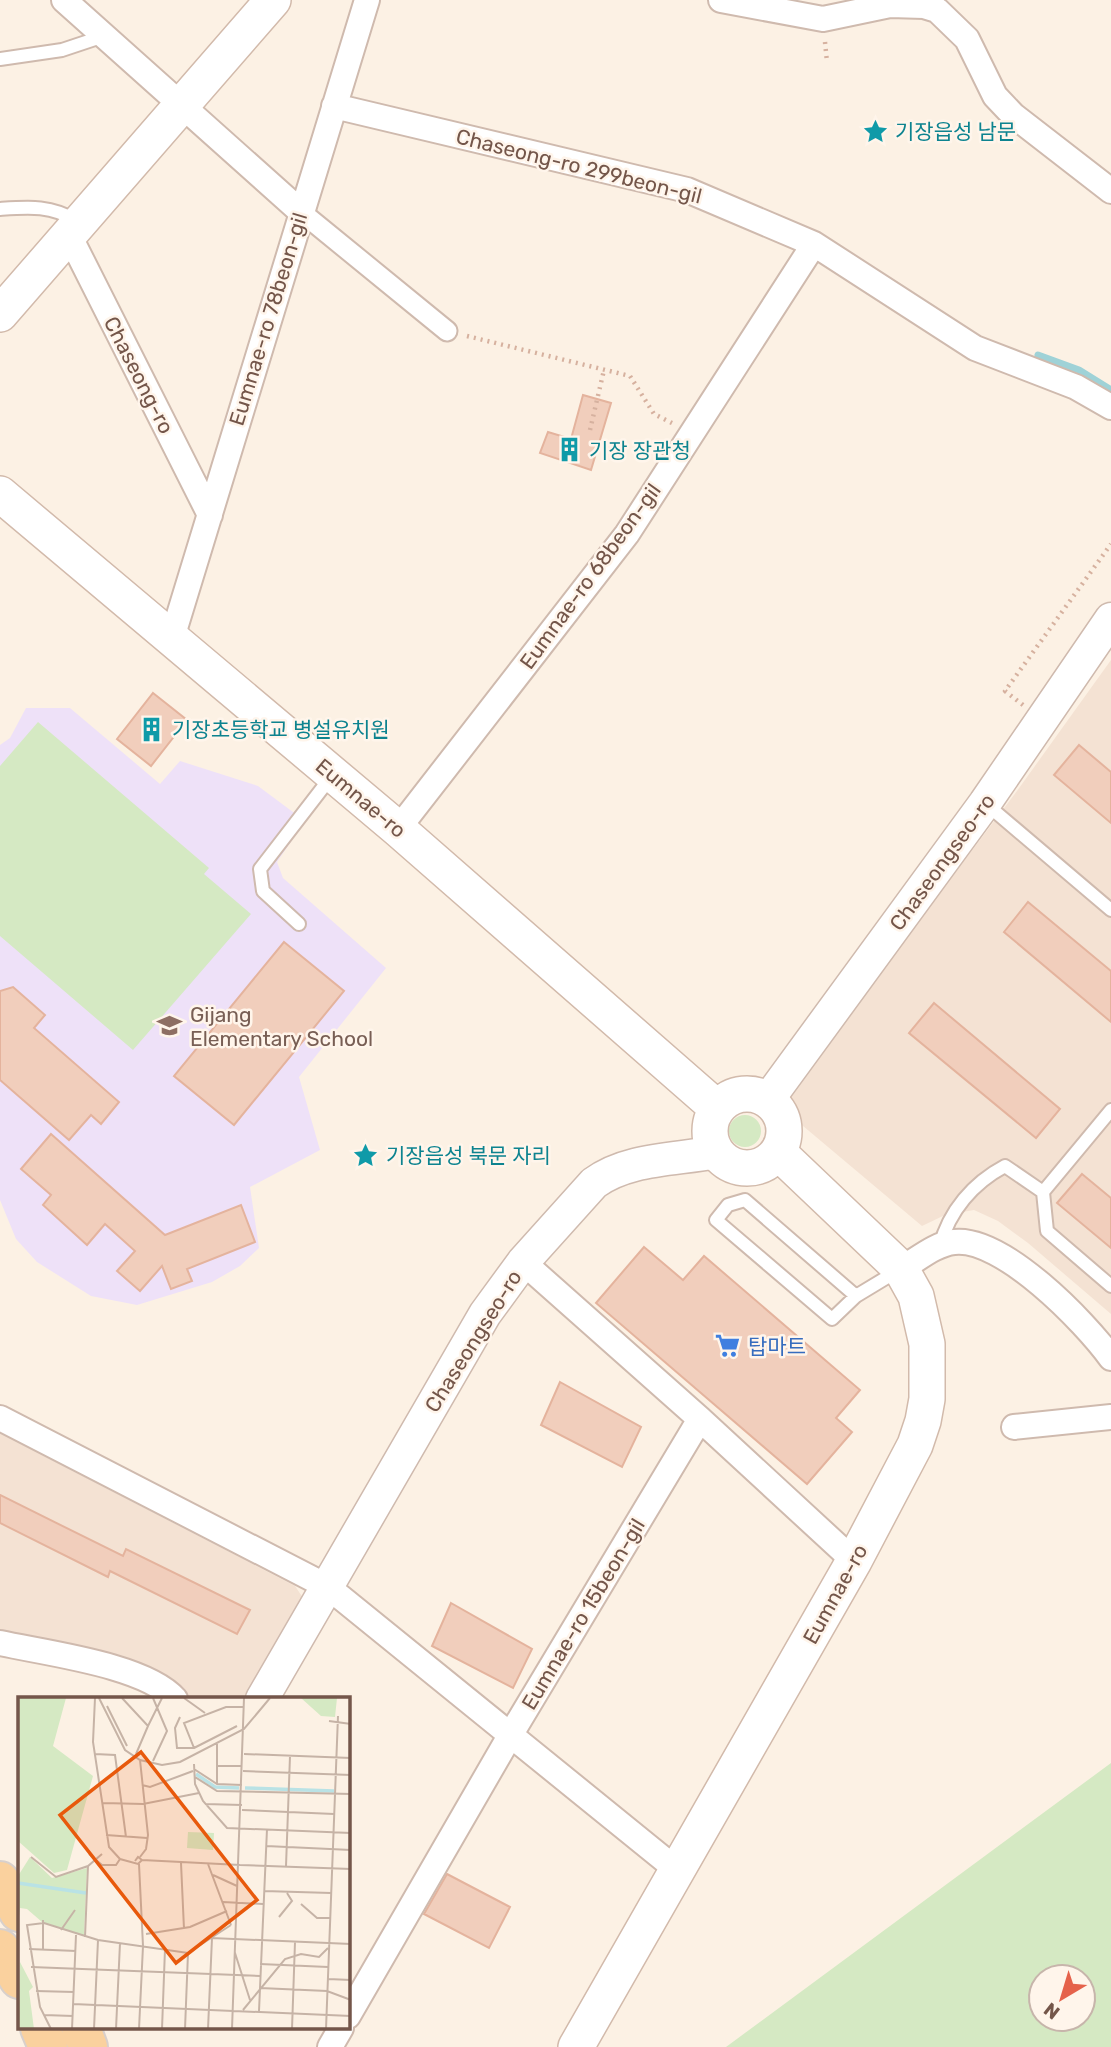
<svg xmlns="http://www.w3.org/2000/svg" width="1111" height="2047" viewBox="0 0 1111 2047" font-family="Rubik,'Noto Sans KR',sans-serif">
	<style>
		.residential { fill: #f4e2d3 }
		.education { fill: #eee1f8 }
		.green { fill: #d5e9c3; fill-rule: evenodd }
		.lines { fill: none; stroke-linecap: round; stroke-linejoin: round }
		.stream { stroke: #9fd2d7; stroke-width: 7 }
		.building { fill: #f1cebc; stroke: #e4b39d; stroke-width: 2 }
		.service-casing { stroke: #cfbaae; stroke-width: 16 }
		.pedestrian-casing { stroke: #cfbaae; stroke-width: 23 }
		.minor-casing { stroke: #cfbaae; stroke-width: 28 }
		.tertiary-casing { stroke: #cfbaae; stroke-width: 35 }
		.secondary-casing { stroke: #d2baab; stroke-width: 38 }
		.primary-casing { stroke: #d8d0cc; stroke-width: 42 }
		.path { stroke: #d6b19f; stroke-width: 4.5; stroke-dasharray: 2 5; stroke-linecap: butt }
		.service { stroke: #fff; stroke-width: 12 }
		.pedestrian { stroke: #fff; stroke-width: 19 }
		.minor { stroke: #fff; stroke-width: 24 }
		.tertiary { stroke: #fff; stroke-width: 32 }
		.secondary { stroke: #fff; stroke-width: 35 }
		.primary { stroke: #fad19e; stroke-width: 38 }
		.labels { text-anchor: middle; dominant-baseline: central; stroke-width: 5; stroke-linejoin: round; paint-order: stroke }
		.culture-label { font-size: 21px; fill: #0d838f; stroke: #fff5eb; text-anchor: start }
		.street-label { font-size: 21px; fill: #74564a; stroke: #fff5eb }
		.education-label { font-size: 21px; fill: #785e54; stroke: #fff5eb; text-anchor: start }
		.shop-label { font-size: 21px; fill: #366cbe; stroke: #fff5eb; text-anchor: start }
		.inset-river { fill: none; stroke: #b9e2e5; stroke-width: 3.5 }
		.inset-road { fill: none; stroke: #c6b3a6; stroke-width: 2 }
		.view { fill: #e8590c; fill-opacity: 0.15; stroke: #e8590c; stroke-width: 3.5 }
		.inset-edge { fill: none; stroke: #74564a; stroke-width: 3.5 }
	</style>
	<rect width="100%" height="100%" fill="#fcf1e4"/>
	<path class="residential" d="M1111,660V1314L1028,1243L998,1221L974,1210L945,1215L922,1226L790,1115L792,1088L1017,791Z
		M0,1433L295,1586L303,1598L248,1699H190L179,1689L123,1660L0,1630Z"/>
	<path class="education" d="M26,708H70L160,784L180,761L258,786L305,821L277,862L283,878L386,968L299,1077L320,1150L250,1187L259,1248L240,1266L212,1282L137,1305L91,1296L37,1262L16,1239L0,1200V745L10,738Z"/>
	<path class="green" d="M38,722L209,868L204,874L251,914L133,1050L0,936V766Z
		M729 1131a16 16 0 1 1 32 0a16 16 0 1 1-32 0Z
		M1111,1763V2047H726ZM1083,1977V2019H1041V1977Z"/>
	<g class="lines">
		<path class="stream" d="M1038,355L1079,370L1111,390"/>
	</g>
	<path class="building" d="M583,395L611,403L591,470L540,453L548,432L571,439Z
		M153,693L187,720L151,766L117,739Z
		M1079,745L1111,772V823L1054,775Z
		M1028,902L1111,971V1022L1004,932Z
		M284,942L344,991L234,1125L174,1076Z
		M13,987L45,1015L34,1028L119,1102L101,1124L91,1115L69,1140L0,1080V991Z
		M934,1003L1060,1109L1036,1138L909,1033Z
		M51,1134L165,1235L241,1205L255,1242L187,1269L192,1281L171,1289L162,1266L140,1291L117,1271L135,1251L105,1224L87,1245L43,1205L51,1195L21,1169Z
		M1082,1174L1111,1198V1248L1057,1203Z
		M644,1247L683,1280L704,1256L860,1390L836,1418L852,1432L807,1484L596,1303Z
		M560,1382L641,1427L622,1467L541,1425Z
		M0,1495L123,1556L126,1549L250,1610L237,1634L110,1571L108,1577L0,1523Z
		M451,1603L532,1649L513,1688L432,1646Z
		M447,1874L510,1907L489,1948L424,1914Z"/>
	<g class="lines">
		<defs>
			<path id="service" d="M0,59L62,50L104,36
				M0,209C29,207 51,205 77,221
				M985,803L1111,910
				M299,924L263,891L260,869L331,777
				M1043,1192L1111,1110
				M940,1246C949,1211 973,1183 1005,1166L1043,1192L1047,1231L1111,1286
				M856,1296L745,1200L728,1205L716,1220L832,1319L856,1296L899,1270"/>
			<path id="pedestrian" d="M300,211L447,331"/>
			<path id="minor" d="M64,0L300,211
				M721,0L823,19L890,5L924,6L937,10L967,39L995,96L1013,115L1111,191
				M334,106L687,190L814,244L975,348L1076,387L1111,407
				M69,235L210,515
				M172,638L367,0
				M398,829L627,534L814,244
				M523,1262L700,1419L854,1561
				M901,1269C917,1260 935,1244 954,1242C1002,1236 1085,1322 1111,1358
				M0,1418L328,1587L677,1870
				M1014,1427L1111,1417
				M0,1643C45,1653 145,1665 175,1699
				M348,2016L511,1734L700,1419
				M330,2047L341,2028"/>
			<path id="tertiary" d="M767,1101L985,803L1111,619
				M262,1699L485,1314L523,1262L594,1183C628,1158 676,1160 716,1152"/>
			<path id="secondary" d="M0,314L273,0
				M0,494L398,829L717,1108
				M710 1131a37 37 0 1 1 74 0a37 37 0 1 1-74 0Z
				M576,2047L854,1561L915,1445L923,1421L927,1399V1344L916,1296L901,1269L778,1152"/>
			<path id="primary" d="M0,1881L19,1912
				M0,1949L19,1979
				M40,2028L48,2047
				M81,2028L88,2047"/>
		</defs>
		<use href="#service" class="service-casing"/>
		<use href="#pedestrian" class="pedestrian-casing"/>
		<use href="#minor" class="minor-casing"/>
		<use href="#tertiary" class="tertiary-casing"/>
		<use href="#secondary" class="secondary-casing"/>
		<use href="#primary" class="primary-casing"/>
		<path class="path" d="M825,42L827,62
			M467,336L630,376L654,414L672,423
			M590,430L604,370
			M1023,705L1005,691L1111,544"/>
		<use href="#service" class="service"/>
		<use href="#pedestrian" class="pedestrian"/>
		<use href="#minor" class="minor"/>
		<use href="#tertiary" class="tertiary"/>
		<use href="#secondary" class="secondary"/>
		<use href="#primary" class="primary"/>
	</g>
	<defs>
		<symbol id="sight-bare" viewBox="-9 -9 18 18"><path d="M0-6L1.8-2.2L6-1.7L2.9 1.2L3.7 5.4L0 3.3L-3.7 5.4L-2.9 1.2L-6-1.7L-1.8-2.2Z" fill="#0f9aa8" stroke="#fff5eb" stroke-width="2.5" paint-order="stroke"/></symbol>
		<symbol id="building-bare" viewBox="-9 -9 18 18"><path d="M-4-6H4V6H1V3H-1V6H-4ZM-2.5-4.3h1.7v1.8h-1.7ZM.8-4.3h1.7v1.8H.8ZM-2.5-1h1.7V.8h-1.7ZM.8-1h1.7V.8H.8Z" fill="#0f9aa8" stroke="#fff5eb" stroke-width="2.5" paint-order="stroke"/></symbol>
		<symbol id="school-bare" viewBox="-9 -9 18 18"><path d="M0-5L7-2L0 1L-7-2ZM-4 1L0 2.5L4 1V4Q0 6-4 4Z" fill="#8d6e63" stroke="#fff5eb" stroke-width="2.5" paint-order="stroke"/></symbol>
		<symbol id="supermarket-bare" viewBox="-9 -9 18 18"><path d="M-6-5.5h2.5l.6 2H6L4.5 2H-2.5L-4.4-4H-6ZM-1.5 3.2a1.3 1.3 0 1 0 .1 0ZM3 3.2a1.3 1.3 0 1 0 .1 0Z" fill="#3f7fe0" stroke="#fff5eb" stroke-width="2.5" paint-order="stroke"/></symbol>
	</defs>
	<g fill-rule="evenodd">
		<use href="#sight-bare" x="858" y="114" width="35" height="35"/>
		<use href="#building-bare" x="552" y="432" width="35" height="35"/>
		<use href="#building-bare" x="134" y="712" width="35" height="35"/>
		<use href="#school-bare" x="152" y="1008" width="35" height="35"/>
		<use href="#sight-bare" x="348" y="1138" width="35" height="35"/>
		<use href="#supermarket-bare" x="710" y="1328" width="35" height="35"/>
	</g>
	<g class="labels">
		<g class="culture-label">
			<text x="895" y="131">기장읍성 남문</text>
			<text x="589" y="450">기장 장관청</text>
			<text x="172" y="729">기장초등학교 병설유치원</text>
			<text x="386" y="1155">기장읍성 북문 자리</text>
		</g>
		<g class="street-label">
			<text transform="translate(579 166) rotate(14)">Chaseong-ro 299beon-gil</text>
			<text transform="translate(268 319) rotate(-73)">Eumnae-ro 78beon-gil</text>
			<text transform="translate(139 375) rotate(63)">Chaseong-ro</text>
			<text transform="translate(590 576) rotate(-54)">Eumnae-ro 68beon-gil</text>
			<text transform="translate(361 798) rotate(40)">Eumnae-ro</text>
			<text transform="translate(942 862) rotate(-54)">Chaseongseo-ro</text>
			<text transform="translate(473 1341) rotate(-58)">Chaseongseo-ro</text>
			<text transform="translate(835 1594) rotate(-61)">Eumnae-ro</text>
			<text transform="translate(583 1614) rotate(-59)">Eumnae-ro 15beon-gil</text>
		</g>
		<g class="education-label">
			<text x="190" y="1014">Gijang<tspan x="190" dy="24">Elementary School</tspan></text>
		</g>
		<g class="shop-label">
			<text x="748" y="1346">탑마트</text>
		</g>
	</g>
	<g transform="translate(18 1697)">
		<rect width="332" height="332" fill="#fcf1e4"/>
		<path d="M0,1H48L35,49L75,79L49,173L36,176L0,144ZM283,1H319L317,20L303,19ZM170,135L196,136L195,153L169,151ZM12,160L34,181L69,171L66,239L24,225L9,212L2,211L0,226V179ZM2,265L15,290L11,294L16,332H0Z" fill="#d5e9c3"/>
		<path class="inset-river" d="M178,77L197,90L221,91M227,91L316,94M0,186L68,196"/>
		<path class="inset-road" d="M77,1L75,45L91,150L102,162L120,167L124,163L120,160L117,164M81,1L107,53L122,63L144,68L162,65L226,32L252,1M104,1L130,29L144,1M166,1L187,16M89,9L109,49M162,20L157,31L159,51H176L166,26L208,10H226M311,24L333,27M176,51L219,29M77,57L97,58L108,140M118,57L130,29M226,57L333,61M135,64L149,34L135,1M176,67L177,87L185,104L209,131L333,136M199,69H224M176,72L199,87L224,88M225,74L333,78M177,80L199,94L333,97M199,87V46M124,88L132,90L175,74M85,106L125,107L181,96M187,107L224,108M224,113L316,117M88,138L129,141M248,149L333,153M71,157L84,168H98L102,162M13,160L38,180L70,169L84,157M122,160L128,152L130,138L122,63M124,163L222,168M163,166L166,232M190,167L213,228M222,168L333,172M268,169L272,59M195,178L219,189M246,194L313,196M205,205L245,207M283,207L299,221H312M261,220L274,204L269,196M43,233L57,213M128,237L172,230L209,214M67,240L70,169M11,252L58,254M25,253V223M217,256L232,303M242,267L310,270M13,270L242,279M310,282L333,283M242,291L309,294L333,303M18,294L56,295M55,307L333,319M225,313L267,262L283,257L301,260L310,251M241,314L249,132M26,318L55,319M33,332L22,310L9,228L26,226L80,243L170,256L213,228M54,332L58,238M76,332L80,243M98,332L102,246M121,332L125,249L121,167M144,332L147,252M167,332L170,256M190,332L194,241L333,247M214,332L226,1M274,332L277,245M308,332L320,19"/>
		<path class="view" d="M123,55L239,203L158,266L42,118Z"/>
		<rect width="332" height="332" class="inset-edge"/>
	</g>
	<g transform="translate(1062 1998) rotate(218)"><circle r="33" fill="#fff5eb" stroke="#c7b5ab" stroke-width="2"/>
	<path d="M0-5L12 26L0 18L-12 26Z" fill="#e5624b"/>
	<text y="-10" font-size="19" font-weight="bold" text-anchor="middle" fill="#74564a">N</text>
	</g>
</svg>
